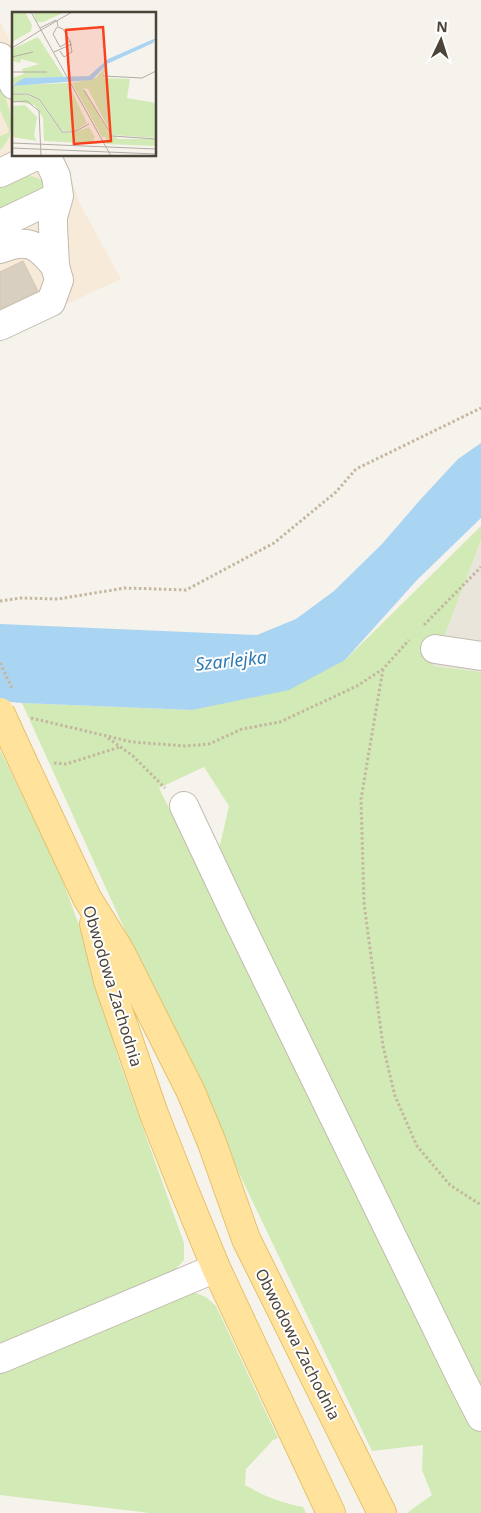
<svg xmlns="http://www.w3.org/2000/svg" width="481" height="1513" viewBox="0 0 481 1513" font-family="'Noto Sans',sans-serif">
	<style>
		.residential { fill: #eae5da }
		.commercial { fill: #f7ead8 }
		.green { fill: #d2eab5 }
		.water { fill: #a9d4f2 }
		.building { fill: #d8cfc1; stroke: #d3c7b4 }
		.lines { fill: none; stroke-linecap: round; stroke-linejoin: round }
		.minor-casing { stroke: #c2bbae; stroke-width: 30 }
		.major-casing { stroke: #e6c16a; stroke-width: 30 }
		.path { stroke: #c4b79f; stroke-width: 3; stroke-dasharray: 2.5 2.5; stroke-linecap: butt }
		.minor { stroke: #fff; stroke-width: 28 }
		.major { stroke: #ffe39c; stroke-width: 28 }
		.major-bridge-casing { stroke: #e6c16a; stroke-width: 30; stroke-linecap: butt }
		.path-bridge { stroke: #c4b79f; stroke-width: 3; stroke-dasharray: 2.5 2.5; stroke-linecap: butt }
		.major-bridge { stroke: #ffe39c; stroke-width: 28 }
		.labels { text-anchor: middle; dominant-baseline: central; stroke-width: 4; stroke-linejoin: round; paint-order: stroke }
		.street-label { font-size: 16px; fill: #4b4439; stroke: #fff }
		.water-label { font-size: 18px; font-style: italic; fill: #2e7ab2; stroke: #fff }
		.inset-road { fill: none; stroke: #b2ada4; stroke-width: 1 }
		.view { fill: #fc3f1d; fill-opacity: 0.15; stroke: #fc3f1d; stroke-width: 2.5 }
		.inset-edge { fill: none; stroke: #4b4439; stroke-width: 2.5 }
	</style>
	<rect width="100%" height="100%" fill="#f6f3ec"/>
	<path class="residential" d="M481,540V672L433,666Z"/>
	<path class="commercial" d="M0,21L14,50V155H63L79,202L121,279L0,335Z"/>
	<path class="green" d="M0,85C9,106 20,131 0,150V136L8,133L9,130L0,110Z
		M22,176C33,176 41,176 46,187L0,209V185Z
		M481,526V540L433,666L481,672V1391L217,858L229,806L204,767L159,788L397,1262L476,1428L481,1431V1513H407L432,1495L422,1470L423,1445L372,1451L168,1025L22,703L192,710L345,660Z
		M0,750L61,876L92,961L118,1058L184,1243V1260L167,1279L0,1347Z
		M193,1292L206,1297L216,1306L278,1438L273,1440L246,1469L245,1485C264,1496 281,1503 303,1507L306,1513H150L0,1495V1368Z"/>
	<path class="water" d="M481,443V518L417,580L345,660L289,690L192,710L22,703L0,701V624L257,635L296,619L334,591L382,544L420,500L458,459Z"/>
	<path class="building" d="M23,261L38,291L0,309V272Z"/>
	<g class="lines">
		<defs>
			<path id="minor" d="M0,57L14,85
				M0,173L38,155
				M0,224L59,196
				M0,249C28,238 37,244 55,266
				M0,326L51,302L59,280L55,266L53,227V217L59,196L56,176L46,155
				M435,649L481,656
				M184,806L235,914L462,1380L481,1417
				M0,1359L216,1268"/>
			<path id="major" d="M23,762L87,898L120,951L191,1092L212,1143L246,1239L382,1513
				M94,924L108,981L154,1114L182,1185L216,1268L331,1513"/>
		</defs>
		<use href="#minor" class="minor-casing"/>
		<use href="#major" class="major-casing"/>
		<path class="path" d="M0,601L21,598L58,599L125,588L186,590L274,543L336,492L356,469L481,408
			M424,625L481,567
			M383,669L361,799L364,903L383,1046L395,1096L417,1146L450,1185L481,1205
			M31,718L132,742L185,746L209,744L242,729L280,722L357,686L383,669L409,640
			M108,738L133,756L165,788
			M54,763L66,764L120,747"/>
		<use href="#minor" class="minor"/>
		<use href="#major" class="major"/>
		<defs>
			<path id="major-bridge" d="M0,712L23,762"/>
		</defs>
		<use href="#major-bridge" class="major-bridge-casing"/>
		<path class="path-bridge" d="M0,663L12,688"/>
		<use href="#major-bridge" class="major-bridge"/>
	</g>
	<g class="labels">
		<g class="street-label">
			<text transform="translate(113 986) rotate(73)">Obwodowa Zachodnia</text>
			<text transform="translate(298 1344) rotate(63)">Obwodowa Zachodnia</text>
		</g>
		<g class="water-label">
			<text transform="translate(231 660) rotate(-6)">Szarlejka</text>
		</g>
	</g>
	<g transform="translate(12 12)">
		<rect width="144" height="144" fill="#f6f3ec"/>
		<path d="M0,0H13L20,13L19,19L0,30ZM21,0H53L31,10H25ZM26,25L52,65L12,66L8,71L0,72V66L12,62L10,57L27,52L9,47L8,51L0,49V37ZM94,54L91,66L118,67L115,86L144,91V126L100,123L76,77L71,76L98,123L107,127H144V134L94,132V125H90L60,71L84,66ZM56,71L75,111L61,120L49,118L27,86L14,81H0V74L8,73ZM0,82H12L26,87L49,120L60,121L77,115L83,125L81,129L86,132L32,129L31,106L23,93L0,89ZM13,93L25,105L22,124L25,129L0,125V94Z" fill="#d2eab5"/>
		<path d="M144,26L141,31L95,52L80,68L0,74L12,66L77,64L96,47Z" fill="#a9d4f2"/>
		<path class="inset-road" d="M19,0L99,144M45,8L46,15L51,17L58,29L48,35M45,15L41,22L48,35M28,16L44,8M29,18L60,0M0,36L29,18M48,39L52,45L60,40L58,29M42,40L60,32M0,45L21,40M0,60H35M91,64L130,66L144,59M72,78L100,124L144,127M0,82H15L27,87L50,120H62L77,112M0,90L15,89L27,99L29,144M0,131L144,137M0,136L144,142"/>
		<path class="view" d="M91,15L99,129L62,132L54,18Z"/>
		<rect width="144" height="144" class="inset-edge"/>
	</g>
	<g transform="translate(441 40) rotate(4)" stroke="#ffffff" stroke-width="4" paint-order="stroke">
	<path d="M0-4L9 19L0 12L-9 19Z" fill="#4b4439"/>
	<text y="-8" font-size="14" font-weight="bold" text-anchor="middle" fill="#4b4439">N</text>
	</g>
</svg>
